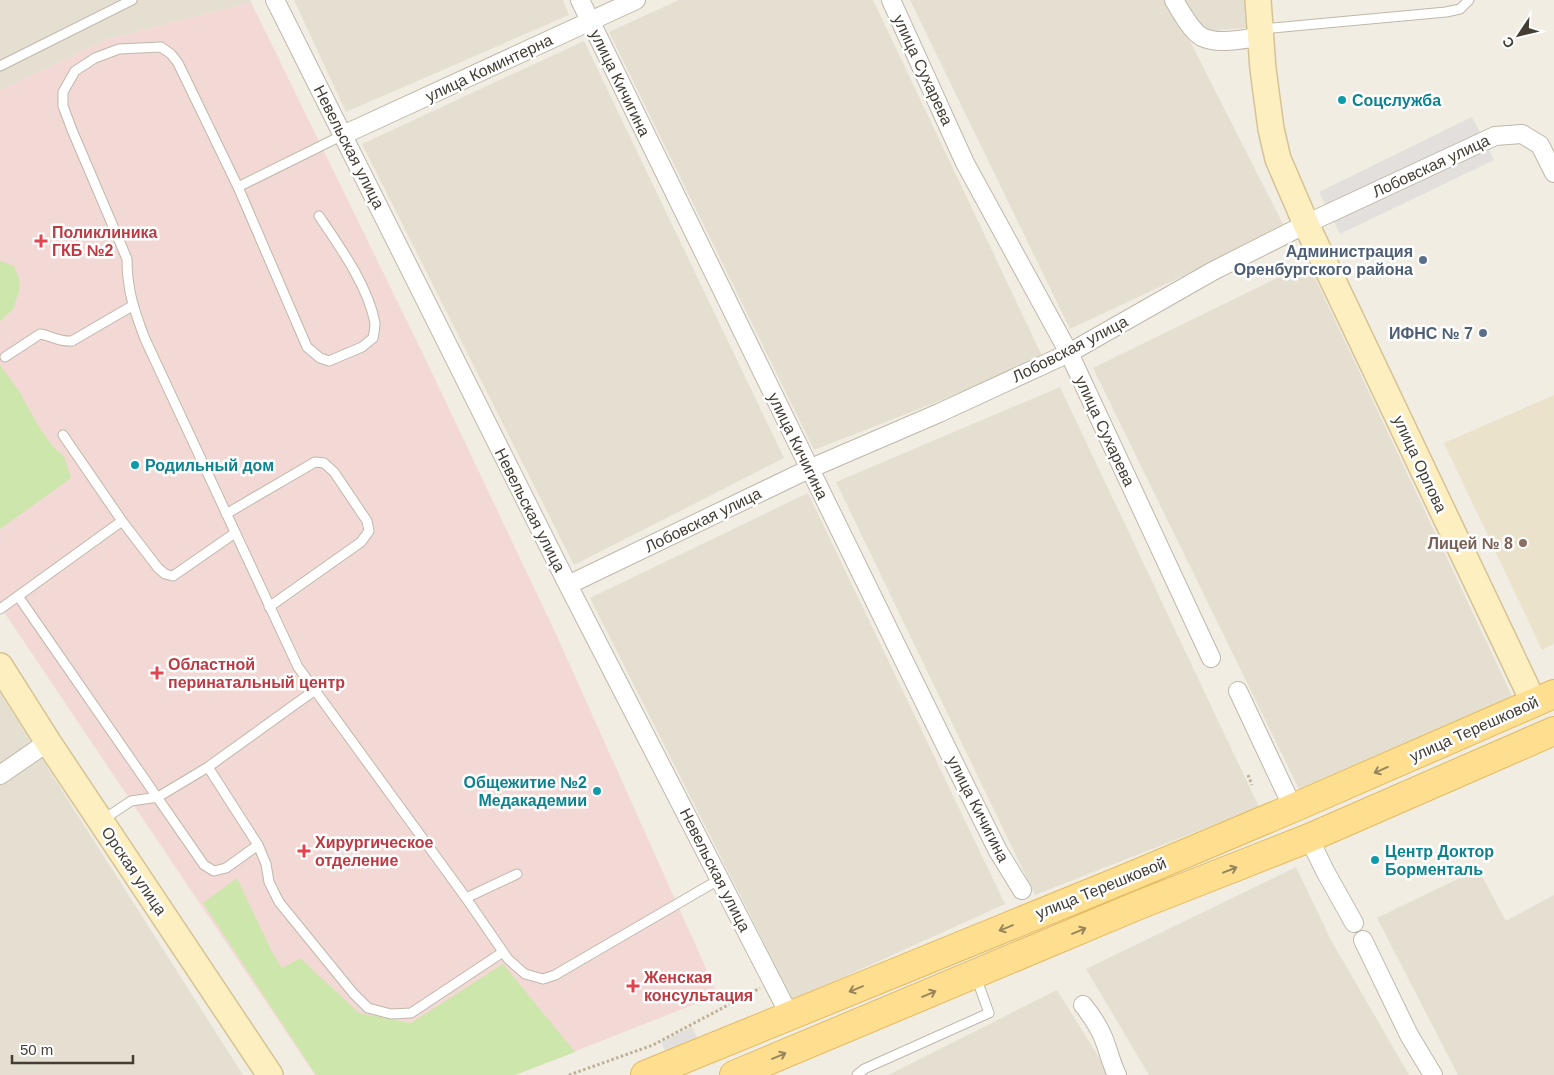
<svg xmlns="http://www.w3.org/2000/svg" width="1554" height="1075" viewBox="0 0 1554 1075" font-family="Helvetica,sans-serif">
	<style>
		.residential { fill: #e5dfd1 }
		.education { fill: #ebe2cc }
		.medical { fill: #f3d9d6 }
		.green { fill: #cce6ab }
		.parking { fill: #e2dfdc }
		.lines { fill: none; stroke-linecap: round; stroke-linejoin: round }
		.service-casing { stroke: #c0b7a9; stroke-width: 11 }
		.minor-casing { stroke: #c0b7a9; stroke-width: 20 }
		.secondary-casing { stroke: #d5c394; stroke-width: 28 }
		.primary-casing { stroke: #e3ba60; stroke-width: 30 }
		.path { stroke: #beb097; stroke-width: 3; stroke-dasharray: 2.5 2.5; stroke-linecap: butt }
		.service { stroke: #fff; stroke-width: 9 }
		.minor { stroke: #fff; stroke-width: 18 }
		.secondary { stroke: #feefc0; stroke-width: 25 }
		.primary { stroke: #fede8f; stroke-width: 28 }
		.oneway { stroke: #97855c }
		.culture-dot { fill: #0f9aa8; stroke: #fff; stroke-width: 2 }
		.health-dot { fill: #e0444e; stroke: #fff; stroke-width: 2 }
		.service-dot { fill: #5c6f8a; stroke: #fff; stroke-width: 2 }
		.education-dot { fill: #8d6e63; stroke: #fff; stroke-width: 2 }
		.labels { text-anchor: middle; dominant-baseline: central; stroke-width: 5; stroke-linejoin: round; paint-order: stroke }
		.street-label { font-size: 16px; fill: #433d33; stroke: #fff }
		.culture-label { font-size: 16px; font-weight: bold; fill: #0d838f; stroke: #fff; text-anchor: start }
		.health-label { font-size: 16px; font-weight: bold; fill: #be3a42; stroke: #fff; text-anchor: start }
		.service-label { font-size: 16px; font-weight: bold; fill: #4e5e75; stroke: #fff; text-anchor: end }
		.education-label { font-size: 16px; font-weight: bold; fill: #785e54; stroke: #fff; text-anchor: end }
	</style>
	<rect width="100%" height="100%" fill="#f1ede3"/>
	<path class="residential" d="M0,0H250L251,2L108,39L0,90Z
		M294,0H563L569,15L346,112Z
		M679,0H873L1044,360L814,450L609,32Z
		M910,0H1169L1285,228L1070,329Z
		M1178,0H1246L1247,28L1201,31Z
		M584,41L784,458L574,565L362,144Z
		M1308,263L1512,696L1299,789L1093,368Z
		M1060,387L1259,807L1035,895L836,482Z
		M808,493L1005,904L793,1000L590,598Z
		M0,693L243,1075H0Z
		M1296,867L1331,940L1409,1075H1149L1086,969Z
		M1478,869L1506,921L1554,895V1075H1458L1377,918Z
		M1057,990L1110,1075H888Z"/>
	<path class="education" d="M1554,395V644L1542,650L1444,443Z"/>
	<path class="medical" d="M251,2L424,356L556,634L718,995L515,1075H315L0,606V90L108,39Z"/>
	<path class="green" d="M0,261L14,266L20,281L19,291L13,309L0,321Z
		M0,365L19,391L38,425L53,447L64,456L71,478L0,529Z
		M237,878L271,950L282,968L300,958L359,1013L411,1023L503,964L575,1052L515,1075H316L203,903Z"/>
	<path class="parking" d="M1472,117L1494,160L1340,234L1319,192Z
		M692,1027L698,1039L667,1054L661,1042Z"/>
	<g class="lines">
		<defs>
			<path id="service" d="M1262,29L1446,12L1460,9L1469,0
				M0,66L132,0
				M238,187L343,135
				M319,216C340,247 368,286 375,323C375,328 374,333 373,338L362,347L329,361L320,358L307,347L238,187L178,63L171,54L161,47L119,49L95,58L75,71L63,92V106L72,130L127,259C127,290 134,310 145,339L298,667L466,898L508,959L525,974L543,979L555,975L720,879
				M5,357L40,334C52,336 59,342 72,341L132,306
				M63,435L122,521L158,568L165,574L173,576L235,533
				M226,514L315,462L324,463L334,472L367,521L369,531L361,542L269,607
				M18,596L204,865L214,871L226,868L258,845
				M0,609L122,521
				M208,767L258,845L266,864L269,882L279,902L353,993L368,1008L391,1014L411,1013L503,952
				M101,821L131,801L158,797L208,767L315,690
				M466,898L517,874
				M857,1075L864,1069L989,1013L976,977"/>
			<path id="minor" d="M275,0L568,585L790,1016
				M580,0L956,767L998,851L1022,890
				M891,0L965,163L1069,353L1211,658
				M1174,0C1180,10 1191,31 1202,37C1218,45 1243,39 1260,37
				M343,135L636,0
				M568,585L809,469L939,413L1069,353L1213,271L1306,224L1495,136L1522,134L1540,145L1554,173
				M1238,691L1293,808
				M0,775L48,742
				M1309,838L1325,871L1354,923
				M1363,940L1409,1035L1433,1075
				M1083,1005C1091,1015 1098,1025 1103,1037C1108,1049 1111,1063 1117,1075"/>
			<path id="secondary" d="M1258,0L1263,69L1271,129L1278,159L1306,224L1534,703
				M0,666L48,742L270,1075"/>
			<path id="primary" d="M645,1075L1139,873L1293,808L1554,694
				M734,1075L1139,905L1309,838L1554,731"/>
		</defs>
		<use href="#service" class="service-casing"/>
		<use href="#minor" class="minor-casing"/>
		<use href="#secondary" class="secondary-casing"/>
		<use href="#primary" class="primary-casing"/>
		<path class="path" d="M1248,775L1252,785
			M569,1075L653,1045L760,988"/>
		<use href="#service" class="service"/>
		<use href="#minor" class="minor"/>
		<use href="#secondary" class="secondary"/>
		<use href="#primary" class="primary"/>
	</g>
	<defs><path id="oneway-shaft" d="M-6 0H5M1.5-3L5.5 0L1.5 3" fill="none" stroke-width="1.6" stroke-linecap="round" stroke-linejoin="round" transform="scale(1.25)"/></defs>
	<g class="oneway">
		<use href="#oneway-shaft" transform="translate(1381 770) rotate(156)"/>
		<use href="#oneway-shaft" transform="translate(1230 870) rotate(-21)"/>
		<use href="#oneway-shaft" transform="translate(1006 928) rotate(158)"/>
		<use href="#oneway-shaft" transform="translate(1079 931) rotate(-23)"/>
		<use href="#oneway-shaft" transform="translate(856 989) rotate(158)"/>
		<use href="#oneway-shaft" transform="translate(929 994) rotate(-23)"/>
		<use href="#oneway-shaft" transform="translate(779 1056) rotate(-23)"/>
	</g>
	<g class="culture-dot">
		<circle cx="1342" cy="100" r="5"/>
		<circle cx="135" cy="465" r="5"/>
		<circle cx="597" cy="791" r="5"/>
		<circle cx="1375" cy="860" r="5"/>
	</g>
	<g class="health-dot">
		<path d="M38.5 233.5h5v5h5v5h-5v5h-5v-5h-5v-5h5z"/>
		<path d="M154.5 665.5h5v5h5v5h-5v5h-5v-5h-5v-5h5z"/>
		<path d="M301.5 843.5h5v5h5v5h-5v5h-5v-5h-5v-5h5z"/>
		<path d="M630.5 978.5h5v5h5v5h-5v5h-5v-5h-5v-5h5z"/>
	</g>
	<g class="service-dot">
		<circle cx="1423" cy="260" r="5"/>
		<circle cx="1483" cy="333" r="5"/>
	</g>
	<circle class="education-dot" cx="1523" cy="543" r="5"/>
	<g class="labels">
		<g class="street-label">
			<text transform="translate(489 68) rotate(-25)">улица Коминтерна</text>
			<text transform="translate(923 70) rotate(65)">улица Сухарева</text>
			<text transform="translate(620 83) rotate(64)">улица Кичигина</text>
			<text transform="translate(349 147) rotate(63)">Невельская улица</text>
			<text transform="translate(1431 166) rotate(-25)">Лобовская улица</text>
			<text transform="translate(1070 349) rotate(-27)">Лобовская улица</text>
			<text transform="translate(1105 431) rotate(65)">улица Сухарева</text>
			<text transform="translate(798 446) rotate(64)">улица Кичигина</text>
			<text transform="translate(1420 464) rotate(65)">улица Орлова</text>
			<text transform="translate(530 510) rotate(63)">Невельская улица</text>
			<text transform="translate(703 520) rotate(-26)">Лобовская улица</text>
			<text transform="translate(1474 729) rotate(-24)">улица Терешковой</text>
			<text transform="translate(978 809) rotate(63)">улица Кичигина</text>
			<text transform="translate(715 870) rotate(63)">Невельская улица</text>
			<text transform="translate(134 871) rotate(56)">Орская улица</text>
			<text transform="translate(1101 888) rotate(-22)">улица Терешковой</text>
		</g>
		<g class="culture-label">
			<text x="1352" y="100">Соцслужба</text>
			<text x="145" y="465">Родильный дом</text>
			<text x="587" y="782" text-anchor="end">Общежитие №2<tspan x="587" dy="18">Медакадемии</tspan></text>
			<text x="1385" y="851">Центр Доктор<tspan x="1385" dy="18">Борменталь</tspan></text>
		</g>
		<g class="health-label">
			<text x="52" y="232">Поликлиника<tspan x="52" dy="18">ГКБ №2</tspan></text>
			<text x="168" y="664">Областной<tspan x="168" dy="18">перинатальный центр</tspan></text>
			<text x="315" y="842">Хирургическое<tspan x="315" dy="18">отделение</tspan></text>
			<text x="644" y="977">Женская<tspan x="644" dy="18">консультация</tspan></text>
		</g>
		<g class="service-label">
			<text x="1413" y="251">Администрация<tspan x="1413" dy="18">Оренбургского района</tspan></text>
			<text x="1473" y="333">ИФНС № 7</text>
		</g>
		<g class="education-label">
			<text x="1513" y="543">Лицей № 8</text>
		</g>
	</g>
	<g transform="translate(1519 35) rotate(235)" stroke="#ffffff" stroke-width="4" paint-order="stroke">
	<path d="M0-4L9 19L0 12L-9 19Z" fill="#433d33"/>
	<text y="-8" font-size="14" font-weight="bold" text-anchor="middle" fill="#433d33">С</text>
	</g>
	<path d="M12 1055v8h121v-8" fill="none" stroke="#433d33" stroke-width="2.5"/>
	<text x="20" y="1055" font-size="15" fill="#433d33" stroke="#ffffff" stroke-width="4" paint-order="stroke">50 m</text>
</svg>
